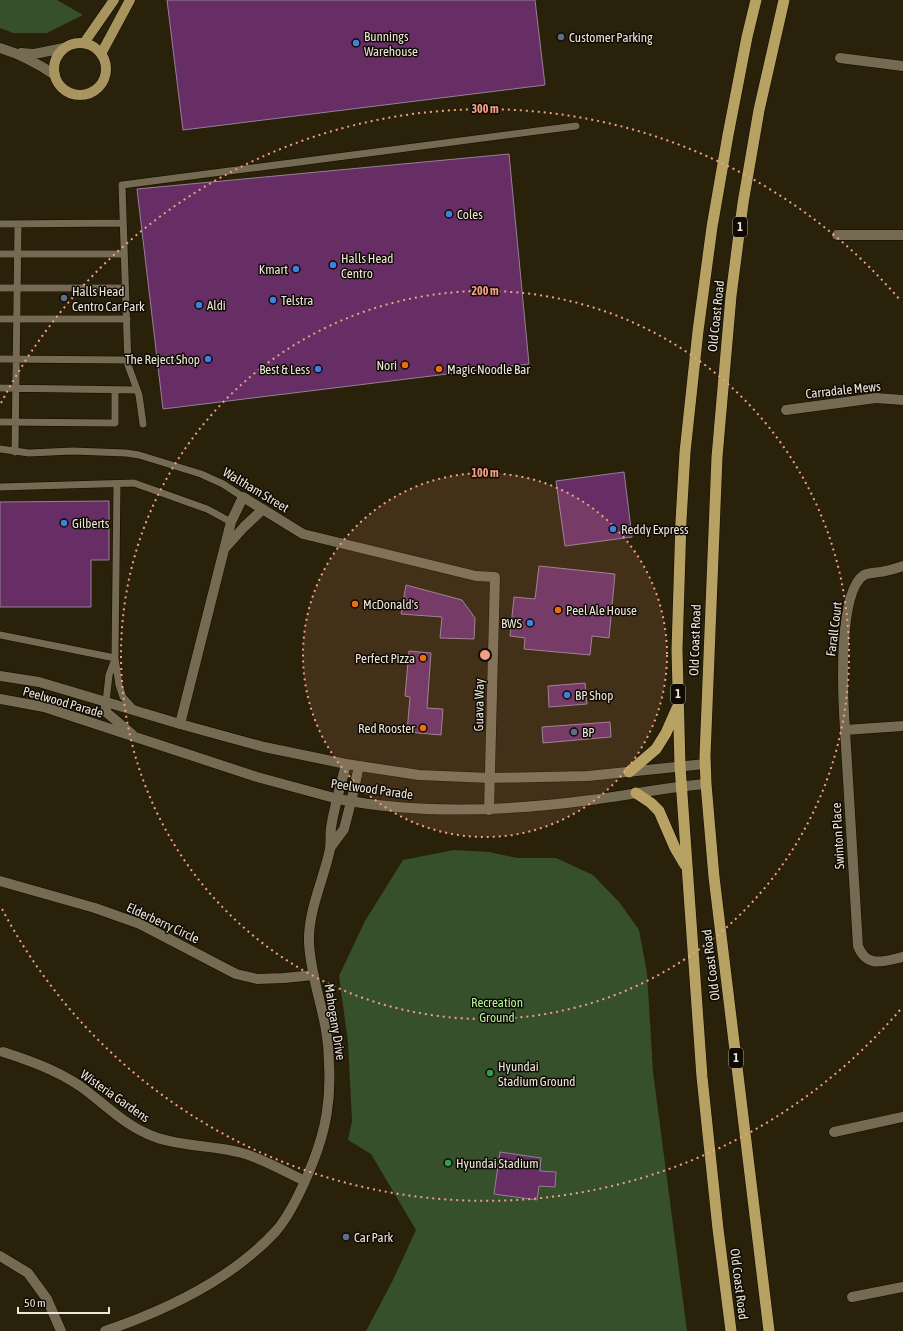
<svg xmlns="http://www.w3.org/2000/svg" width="903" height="1331" viewBox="0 0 903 1331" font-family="'Asap Condensed',sans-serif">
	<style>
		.green { fill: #35502b }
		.building { fill: #662e65; stroke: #958094 }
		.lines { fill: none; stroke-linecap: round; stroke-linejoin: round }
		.service-casing { stroke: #120a00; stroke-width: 8 }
		.minor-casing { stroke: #120a00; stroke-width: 11 }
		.tertiary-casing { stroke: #120a00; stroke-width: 11 }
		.primary-casing { stroke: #120a00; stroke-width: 11 }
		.trunk-casing { stroke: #120a00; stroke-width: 12 }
		.service { stroke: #746b52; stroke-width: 7 }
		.minor { stroke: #746b52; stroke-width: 10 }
		.tertiary { stroke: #746b52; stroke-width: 10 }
		.primary { stroke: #a7945f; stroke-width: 10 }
		.trunk { stroke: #b8a263; stroke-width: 11 }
		.ring { fill: none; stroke: #f39f84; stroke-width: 2; stroke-dasharray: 2 4 }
		.service-dot { fill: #5c6f8a; stroke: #0f0b04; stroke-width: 1.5 }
		.shop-dot { fill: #3f7fe0; stroke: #0f0b04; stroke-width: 1.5 }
		.food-dot { fill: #e8710a; stroke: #0f0b04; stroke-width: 1.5 }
		.leisure-dot { fill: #2e9e5b; stroke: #0f0b04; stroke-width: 1.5 }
		.labels { text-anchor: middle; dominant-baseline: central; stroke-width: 3; stroke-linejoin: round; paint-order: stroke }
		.shield { fill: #0f0b04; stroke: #a9a498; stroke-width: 1 }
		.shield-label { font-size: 12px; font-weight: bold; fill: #ebe6d8 }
		.poi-label { font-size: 13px; fill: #ebe6d8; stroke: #0f0b04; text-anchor: start }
		.street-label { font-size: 13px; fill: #ebe6d8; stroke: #0f0b04 }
		.park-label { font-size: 13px; fill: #b0f496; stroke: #0f0b04 }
		.centre { fill: #f39f84; stroke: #0f0b04; stroke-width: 2 }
		.ring-label { font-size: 12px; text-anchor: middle; font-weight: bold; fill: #f39f84; stroke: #0f0b04; stroke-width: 3; stroke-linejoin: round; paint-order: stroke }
	</style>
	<rect width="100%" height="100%" fill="#29210a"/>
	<path class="green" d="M0,0H57L83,15L47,33H13L0,28Z
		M454,850L489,852L517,858H556L593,875L620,903L639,930L647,973L653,1072L687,1331H366L392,1282L416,1230L371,1154L348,1140L352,1121L348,1042L339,976L365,921L403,860Z"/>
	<path class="building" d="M167,0H535L545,85L183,130Z
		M509,154L529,364L163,409L137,189Z
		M624,472L632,537L565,546L556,481Z
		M109,501V560H91V607H0V502Z
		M539,566L615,574L609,638L592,636L590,655L524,649L525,638L510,636L514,597L535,599Z
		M406,585L462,600L475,618L474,639L440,638L442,617L401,614Z
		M409,651L431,653L427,708L443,709L441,735L407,732L410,697L405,696Z
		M585,683L587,704L549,707L548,686Z
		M610,722L611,737L543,743L542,727Z
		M500,1152L541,1158L540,1171L556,1172L555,1187L539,1186L537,1200L494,1194Z"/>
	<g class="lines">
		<defs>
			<path id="service" d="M0,224L123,223
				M0,254H124
				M0,288H125
				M0,319H127
				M0,359L128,360
				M0,388L137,390
				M0,422L115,423V390
				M143,424L139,395L128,365L122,185L576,126
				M0,449L29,453L73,451L126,453L139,455L201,474L223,484L243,497
				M15,452L18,224
				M117,484L115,658L119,685L123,697L134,709
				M0,487L134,483L207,509L231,522
				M0,635L115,658
				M106,702L109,675L115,659"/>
			<path id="minor" d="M0,48C21,54 37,63 55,75
				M21,53L34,54L64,48
				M840,58L903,66
				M837,235H903
				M786,410L876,398L903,400
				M226,547L244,527L263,509
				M180,724L231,522L243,497L303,534L476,576L495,577L489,810
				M903,726L845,730L858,946C867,969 884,961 903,957
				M845,730C843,700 837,592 864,575C870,572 879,573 885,571C891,570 897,568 903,566
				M330,848L344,829L351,802L359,766
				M0,881L95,908L140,924L236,974L257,979L284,978L314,975
				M3,1052C31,1061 56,1070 80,1086C105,1104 126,1127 155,1137C183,1147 214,1145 242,1153C264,1159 285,1172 305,1181
				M834,1132L903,1117
				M0,1256L28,1273L47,1299L61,1331
				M852,1297L903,1287
				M105,1331C167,1310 231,1280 276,1231C290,1215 305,1182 313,1162C326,1129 331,1100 329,1064C329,1053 328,1041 326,1030C321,1001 310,972 309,942C308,910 324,879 330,849C331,842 330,835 331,828C334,807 341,785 346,764"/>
			<path id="tertiary" d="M0,676L39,682L180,724L264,747L346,764L419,775L490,778L588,776L705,764
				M0,699L44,707L257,777L338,799C421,815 508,811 591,800C630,795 667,787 706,784
				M106,702V712L132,734"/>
			<path id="primary" d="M84,43L114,0
				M54 69a26 26 0 1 1 52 0a26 26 0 1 1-52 0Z
				M101,54L130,0"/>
			<path id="trunk" d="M629,772L656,749L666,733L677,708
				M636,793L651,803L659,811L675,848L685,865
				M731,1331L718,1229L702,1077L680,766L677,650L681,521L685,452L698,331L712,227L728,135L747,37L756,0
				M769,1331L714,877L706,784L705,756L717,457L731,296L743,203L759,110L784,0"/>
		</defs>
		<use href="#service" class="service-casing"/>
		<use href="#minor" class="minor-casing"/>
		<use href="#tertiary" class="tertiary-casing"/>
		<use href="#primary" class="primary-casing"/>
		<use href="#trunk" class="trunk-casing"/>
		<use href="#service" class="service"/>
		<use href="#minor" class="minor"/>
		<use href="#tertiary" class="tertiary"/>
		<use href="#primary" class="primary"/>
		<use href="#trunk" class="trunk"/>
	</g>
	<circle cx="485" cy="655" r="182" fill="#f39f84" fill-opacity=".12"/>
	<g class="ring">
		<circle cx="485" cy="655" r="182"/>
		<circle cx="485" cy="655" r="364"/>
		<path d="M900 1010A546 546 0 0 1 1 907M1 403A546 546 0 0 1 900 300"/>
	</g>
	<g class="service-dot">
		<circle cx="561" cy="37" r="4"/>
		<circle cx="64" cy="298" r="4"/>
		<circle cx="574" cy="732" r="4"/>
		<circle cx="346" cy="1237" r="4"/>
	</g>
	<g class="shop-dot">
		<circle cx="356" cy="43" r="4"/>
		<circle cx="449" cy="214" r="4"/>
		<circle cx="333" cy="265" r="4"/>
		<circle cx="296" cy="269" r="4"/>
		<circle cx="273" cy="300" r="4"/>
		<circle cx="199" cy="305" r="4"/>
		<circle cx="208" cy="359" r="4"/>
		<circle cx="318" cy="369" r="4"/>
		<circle cx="64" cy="523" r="4"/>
		<circle cx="613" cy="529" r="4"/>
		<circle cx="530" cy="623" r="4"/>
		<circle cx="567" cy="695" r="4"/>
	</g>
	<g class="food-dot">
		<circle cx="405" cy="365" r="4"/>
		<circle cx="439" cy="369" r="4"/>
		<circle cx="355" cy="604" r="4"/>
		<circle cx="558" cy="610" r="4"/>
		<circle cx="423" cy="658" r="4"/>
		<circle cx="423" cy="728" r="4"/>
	</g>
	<g class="leisure-dot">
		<circle cx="490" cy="1073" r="4"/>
		<circle cx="448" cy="1163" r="4"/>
	</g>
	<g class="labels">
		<g class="shield">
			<rect x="733" y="217" width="14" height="20" rx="3"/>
			<rect x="671" y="684" width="14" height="20" rx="3"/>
			<rect x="729" y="1048" width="14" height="20" rx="3"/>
		</g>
		<g class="shield-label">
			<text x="740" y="227">1</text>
			<text x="678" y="694">1</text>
			<text x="736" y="1058">1</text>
		</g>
		<g class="poi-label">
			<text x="364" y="36">Bunnings<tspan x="364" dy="15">Warehouse</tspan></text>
			<text x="569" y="37">Customer Parking</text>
			<text x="457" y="214">Coles</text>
			<text x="341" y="258">Halls Head<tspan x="341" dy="15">Centro</tspan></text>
			<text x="288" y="269" text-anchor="end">Kmart</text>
			<text x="72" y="291">Halls Head<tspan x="72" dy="15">Centro Car Park</tspan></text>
			<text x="281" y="300">Telstra</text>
			<text x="207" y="305">Aldi</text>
			<text x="200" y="359" text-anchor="end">The Reject Shop</text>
			<text x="397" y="365" text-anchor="end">Nori</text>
			<text x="310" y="369" text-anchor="end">Best &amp; Less</text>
			<text x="447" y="369">Magic Noodle Bar</text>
			<text x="72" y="523">Gilberts</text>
			<text x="621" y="529">Reddy Express</text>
			<text x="363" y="604">McDonald's</text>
			<text x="566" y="610">Peel Ale House</text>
			<text x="522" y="623" text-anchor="end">BWS</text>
			<text x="415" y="658" text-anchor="end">Perfect Pizza</text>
			<text x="575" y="695">BP Shop</text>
			<text x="415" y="728" text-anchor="end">Red Rooster</text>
			<text x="582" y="732">BP</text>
			<text x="498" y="1066">Hyundai<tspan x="498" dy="15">Stadium Ground</tspan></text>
			<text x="456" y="1163">Hyundai Stadium</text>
			<text x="354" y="1237">Car Park</text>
		</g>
		<g class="street-label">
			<text transform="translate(716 316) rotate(-84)">Old Coast Road</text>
			<text transform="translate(843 390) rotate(-6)">Carradale Mews</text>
			<text transform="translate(256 490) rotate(31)">Waltham Street</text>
			<text transform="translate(834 629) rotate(-83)">Farall Court</text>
			<text transform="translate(695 640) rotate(-88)">Old Coast Road</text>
			<text transform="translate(63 702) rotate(16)">Peelwood Parade</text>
			<text transform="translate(479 705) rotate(-89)">Guava Way</text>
			<text transform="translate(372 789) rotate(8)">Peelwood Parade</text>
			<text transform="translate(838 836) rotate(-93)">Swinton Place</text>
			<text transform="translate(163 923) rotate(25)">Elderberry Circle</text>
			<text transform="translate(711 965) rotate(-97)">Old Coast Road</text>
			<text transform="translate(335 1022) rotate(81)">Mahogany Drive</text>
			<text transform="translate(115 1096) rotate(35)">Wisteria Gardens</text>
			<text transform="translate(739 1284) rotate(83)">Old Coast Road</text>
		</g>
		<g class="park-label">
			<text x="497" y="1002">Recreation<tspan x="497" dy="15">Ground</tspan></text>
		</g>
	</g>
	<circle cx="485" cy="655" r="6" class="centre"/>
	<g class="ring-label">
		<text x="485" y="113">300 m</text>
		<text x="485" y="295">200 m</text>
		<text x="485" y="477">100 m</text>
	</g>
	<path d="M18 1307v6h91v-6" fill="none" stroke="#ebe6d8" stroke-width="2"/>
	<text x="24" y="1307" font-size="12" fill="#ebe6d8" stroke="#0f0b04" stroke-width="3" paint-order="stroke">50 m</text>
</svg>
